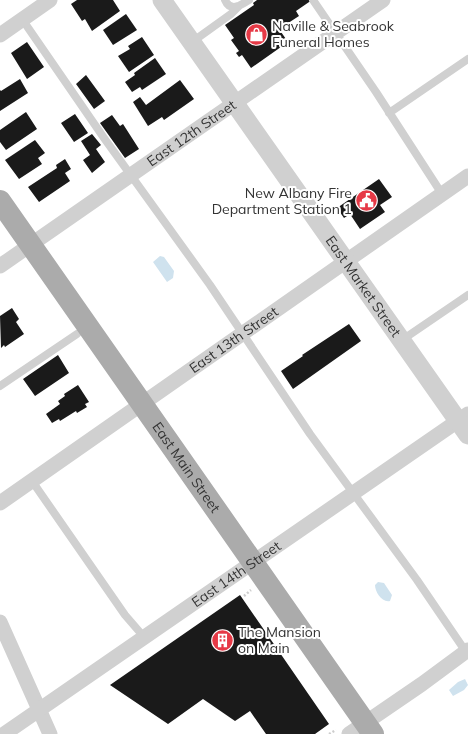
<svg xmlns="http://www.w3.org/2000/svg" width="468" height="734" viewBox="0 0 468 734" font-family="Mulish,sans-serif">
	<style>
		.water { fill: #cfe2ee }
		.building { fill: #1a1a1a }
		.lines { fill: none; stroke-linecap: round; stroke-linejoin: round }
		.path { stroke: #cdcdcd; stroke-width: 2.5; stroke-dasharray: 2 2; stroke-linecap: butt }
		.service { stroke: #d0d0d0; stroke-width: 8 }
		.minor { stroke: #d0d0d0; stroke-width: 15 }
		.tertiary { stroke: #d0d0d0; stroke-width: 19 }
		.primary { stroke: #ababab; stroke-width: 22 }
		.labels { text-anchor: middle; dominant-baseline: central; stroke-width: 4; stroke-linejoin: round; paint-order: stroke }
		.poi-label { font-size: 14px; fill: #333; stroke: #fff; text-anchor: start }
		.street-label { font-size: 14px; fill: #333; stroke: #fff }
	</style>
	<rect width="100%" height="100%" fill="#fff"/>
	<path class="water" d="M160,256L164,257L174,271L173,278L167,282L153,262Z
		M378,582L384,583L392,595L390,601C382,603 375,592 375,585Z
		M465,679L468,685L464,690L453,696L449,690L458,682Z"/>
	<path class="building" d="M77,0H113L120,11L92,31L85,19L82,21L71,4Z
		M257,0H312L296,11L299,16L279,29L288,42L251,68L242,55L239,57L236,53L239,51L231,40L234,38L225,25L254,5L253,3Z
		M126,14L137,30L113,45L103,30Z
		M142,37L154,55L129,72L118,56L130,49L128,46Z
		M27,42L44,67L27,79L11,53Z
		M155,58L166,74L142,90L140,87L132,92L125,82L135,75L134,73Z
		M86,75L105,101L94,109L76,84Z
		M20,79L28,93L0,111V90L1,91Z
		M180,80L194,99L164,120L162,117L148,126L133,102L140,97L146,105Z
		M26,112L37,129L6,150L0,142V130Z
		M75,114L88,133L74,142L61,123Z
		M112,115L120,126L123,124L139,149L125,158L100,123Z
		M92,134L101,145L96,149L105,162L92,173L83,160L90,155L81,141Z
		M35,140L45,153L38,158L42,164L19,179L5,160Z
		M65,159L71,169L65,173L70,181L39,202L28,187L57,168L56,165Z
		M379,179L392,197L380,205L385,212L360,229L350,214L344,218L337,208Z
		M12,308L19,319L16,322L24,334L5,347L4,345L1,348L0,316Z
		M349,324L361,341L293,389L281,371L303,356L302,355Z
		M58,355L69,373L35,396L23,379Z
		M78,385L89,402L85,404L87,407L77,413L76,411L60,421L59,419L52,423L46,414L60,404L58,401L65,396L64,394Z
		M240,595L329,724L315,734H266L250,711L235,721L203,699L168,724L110,685Z"/>
	<g class="lines">
		<path class="path" d="M244,596L251,590
			M329,734L336,730"/>
		<path class="service" d="M225,0C230,12 240,6 249,0
			M313,0L376,92L442,194
			M22,19L104,138L210,285L310,434L417,580L466,652
			M192,42L231,14L239,6
			M389,113L468,59
			M402,340L468,295
			M0,386L77,334
			M32,481L125,615L144,637"/>
		<g class="minor">
			<path d="M0,35L50,0"/>
			<path id="s1" d="M0,266L383,0"/>
			<path id="s2" d="M0,503L468,176"/>
			<path d="M0,622L50,734"/>
			<path id="s3" d="M4,734L468,414"/>
			<path d="M349,734L422,684L468,650"/>
		</g>
		<path class="tertiary" id="s4" d="M162,0L468,435"/>
		<path class="primary" id="s5" d="M0,201L373,734"/>
	</g>
	<defs>
		<symbol id="shop-disc" viewBox="-11 -11 22 22"><circle r="9.5" fill="#e63946" stroke="#fff"/><path d="M-5-2.5h2.3a2.7 3.5 0 0 1 5.4 0H5L5.5 6h-11ZM-1.5-2.5h3a1.5 2.3 0 0 0-3 0Z" fill="#fff"/></symbol>
		<symbol id="civic-disc" viewBox="-11 -11 22 22"><circle r="9.5" fill="#e63946" stroke="#fff"/><path d="M-.6-6.5H3V-4.5H.6V-3L4-1V1h2V6H-6V1h2V-1L-.6-3ZM-1.2 2.5V6h2.4V2.5Z" fill="#fff"/></symbol>
		<symbol id="building-disc" viewBox="-11 -11 22 22"><circle r="9.5" fill="#e63946" stroke="#fff"/><path d="M-4-6H4V6H1V3H-1V6H-4ZM-2.5-4.3h1.7v1.8h-1.7ZM.8-4.3h1.7v1.8H.8ZM-2.5-1h1.7V.8h-1.7ZM.8-1h1.7V.8H.8Z" fill="#fff"/></symbol>
	</defs>
	<g fill-rule="evenodd">
		<use href="#shop-disc" x="244" y="22" width="25" height="25"/>
		<use href="#civic-disc" x="354" y="188" width="25" height="25"/>
		<use href="#building-disc" x="210" y="628" width="25" height="25"/>
	</g>
	<g class="labels">
		<g class="poi-label">
			<text x="272" y="26">Naville &amp; Seabrook<tspan x="272" dy="16">Funeral Homes</tspan></text>
			<text x="352" y="193" text-anchor="end">New Albany Fire<tspan x="352" dy="16">Department Station 1</tspan></text>
			<text x="238" y="632">The Mansion<tspan x="238" dy="16">on Main</tspan></text>
		</g>
		<g class="street-label">
			<text stroke="none"><textPath href="#s1" startOffset="233">East 12th Street</textPath></text>
			<text stroke="none"><textPath href="#s4" startOffset="350">East Market Street</textPath></text>
			<text stroke="none"><textPath href="#s2" startOffset="285">East 13th Street</textPath></text>
			<text stroke="none"><textPath href="#s5" startOffset="325">East Main Street</textPath></text>
			<text stroke="none"><textPath href="#s3" startOffset="282">East 14th Street</textPath></text>
		</g>
	</g>
</svg>
